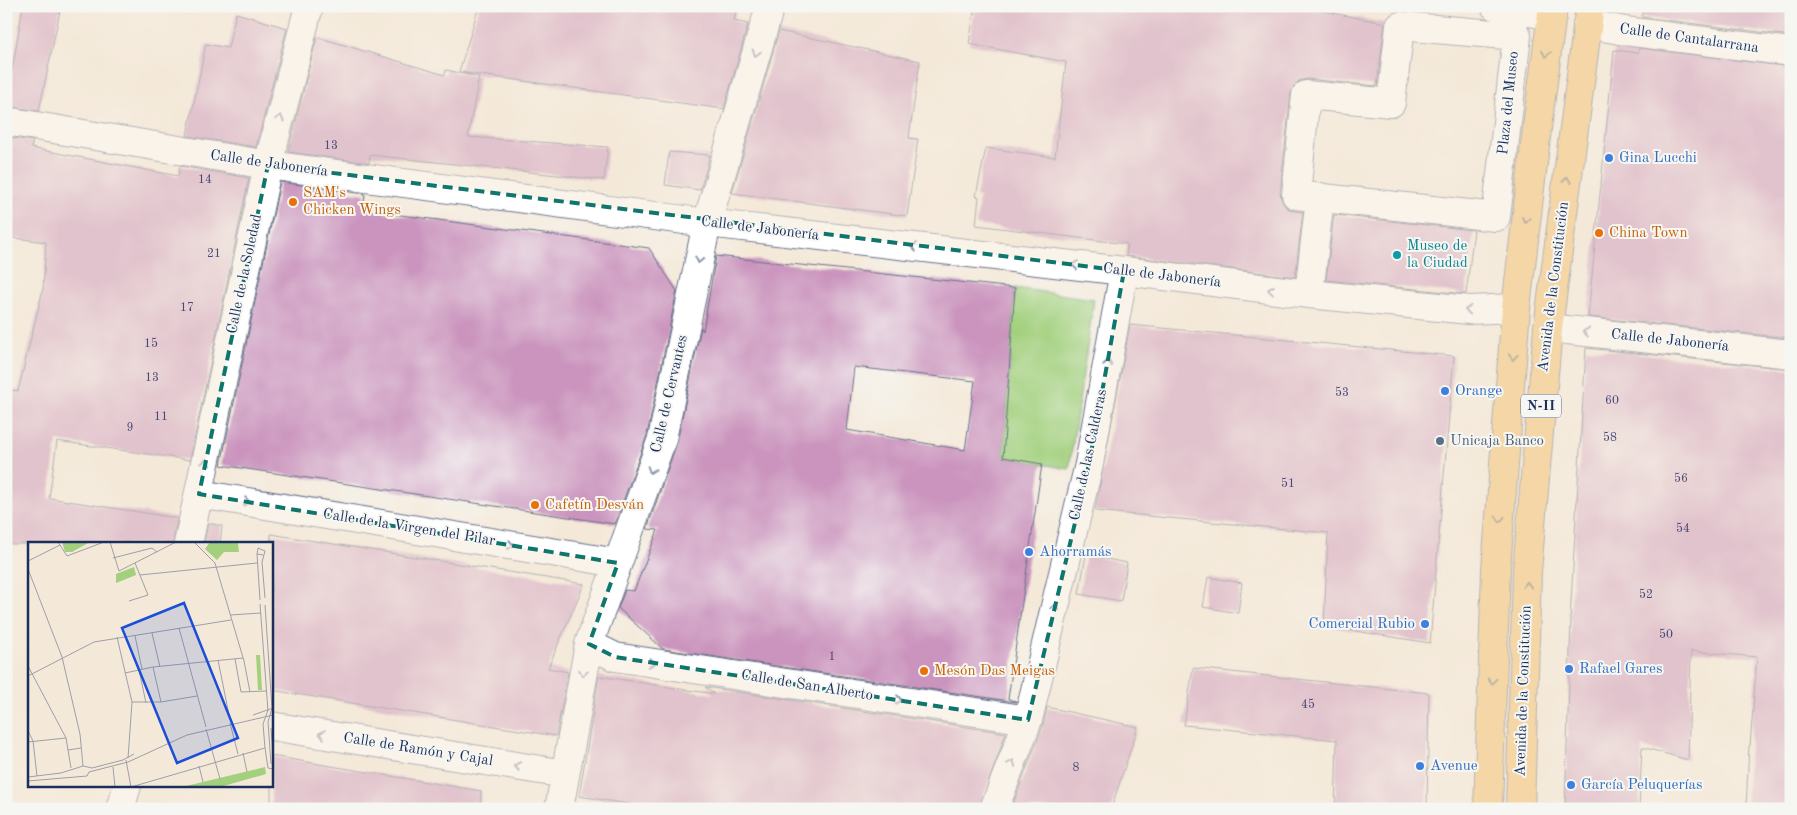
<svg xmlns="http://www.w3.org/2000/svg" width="1797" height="815" viewBox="0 0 1797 815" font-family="'Old Standard TT',serif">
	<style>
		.green { fill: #a2d07d; stroke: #5e806e }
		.building { fill: #cb94be; fill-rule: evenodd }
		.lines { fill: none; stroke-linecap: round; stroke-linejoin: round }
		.street-casing { stroke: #677089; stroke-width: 30 }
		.primary-casing { stroke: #677089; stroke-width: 30 }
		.street { stroke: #fff; stroke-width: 28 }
		.primary { stroke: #f5c16b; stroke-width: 28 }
		.oneway { stroke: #8d97ae }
		.oneway2 { stroke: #7d7164 }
		.marked { fill: none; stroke: #0f766e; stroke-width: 4; stroke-dasharray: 10 6; stroke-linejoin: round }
		.shop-dot { fill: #3f7fe0; stroke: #f6f6f2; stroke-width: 2 }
		.food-dot { fill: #e8710a; stroke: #f6f6f2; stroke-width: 2 }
		.culture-dot { fill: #0f9aa8; stroke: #f6f6f2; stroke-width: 2 }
		.service-dot { fill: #5c6f8a; stroke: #f6f6f2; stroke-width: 2 }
		.labels { text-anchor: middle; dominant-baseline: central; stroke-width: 4; stroke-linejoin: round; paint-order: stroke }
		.number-label { font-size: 12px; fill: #474876 }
		.shield { fill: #f6f6f2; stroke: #5d6b8a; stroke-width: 1 }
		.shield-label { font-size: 14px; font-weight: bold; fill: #1b2f5e }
		.street-label { font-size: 15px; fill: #1b2f5e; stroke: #f6f6f2 }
		.shop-label { font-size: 15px; fill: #366cbe; stroke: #f6f6f2; text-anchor: start }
		.food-label { font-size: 15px; fill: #c56008; stroke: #f6f6f2; text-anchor: start }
		.culture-label { font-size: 15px; fill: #0d838f; stroke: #f6f6f2; text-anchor: start }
		.service-label { font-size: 15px; fill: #4e5e75; stroke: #f6f6f2; text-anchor: start }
		.inset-road { fill: none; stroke: #9d9fa8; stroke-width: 1 }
		.view { fill: #1d4ed8; fill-opacity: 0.15; stroke: #1d4ed8; stroke-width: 2.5 }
		.inset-edge { fill: none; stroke: #1b2f5e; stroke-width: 2.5 }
	</style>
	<rect width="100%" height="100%" fill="#f6f6f2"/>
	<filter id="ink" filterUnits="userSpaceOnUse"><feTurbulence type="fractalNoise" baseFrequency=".02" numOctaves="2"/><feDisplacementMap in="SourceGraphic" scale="10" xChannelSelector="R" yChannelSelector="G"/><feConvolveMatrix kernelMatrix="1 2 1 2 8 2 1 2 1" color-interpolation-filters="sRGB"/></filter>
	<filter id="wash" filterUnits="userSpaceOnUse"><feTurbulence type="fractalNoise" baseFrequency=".0096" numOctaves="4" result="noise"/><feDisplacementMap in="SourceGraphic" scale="20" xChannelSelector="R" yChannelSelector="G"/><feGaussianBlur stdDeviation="1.12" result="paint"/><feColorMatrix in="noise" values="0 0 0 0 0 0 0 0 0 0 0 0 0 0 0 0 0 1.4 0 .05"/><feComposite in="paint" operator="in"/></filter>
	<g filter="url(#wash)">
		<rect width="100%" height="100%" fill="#f4e9d9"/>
		<path class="green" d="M1015,288L1094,299L1069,469L1003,457Z"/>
		<g id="blocks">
			<path class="building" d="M23,6H61L39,111L6,106Z
				M479,6H737L734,21L748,24L724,109L459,72Z
				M975,6H1296L1385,23L1377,86L1307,79L1299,81L1294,86L1291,93L1280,193L1282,201L1286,207L1294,211L1303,212L1295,277L1126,256L1127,244L976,225L979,197L976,196L986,148L1055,157L1066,62L969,44Z
				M1643,6H1791V36L1642,17Z
				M236,13L287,28L256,147L187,136L206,44L228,48Z
				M779,31L920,61L909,138L918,139L907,216L732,193Z
				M317,37L445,75L446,70L479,77L468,137L608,147L604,180L370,155L369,163L288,152Z
				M1639,48L1791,67V338L1588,317L1614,50L1638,53Z
				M6,137L33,141L31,148L178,176L180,166L249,178L190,460L57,441L49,498L177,518L173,544H6V389L18,391L43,289L46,242L6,237Z
				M669,152L710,155L700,190L665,185Z
				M280,182L365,194L363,210L649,248L677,291L647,435L615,524L221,465Z
				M1334,215L1474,230L1466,294L1326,280Z
				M716,256L1015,288L1003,457L1042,464L1008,699L1016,701V702L663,649L618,608L625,590L634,591L658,530L647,529L677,442L701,327L703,331ZM854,367L975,381L965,450L847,430Z
				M1130,325L1454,356L1430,643L1324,626L1328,533L1095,511Z
				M1586,348L1791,369V809H1746L1749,746H1750L1757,657L1691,651L1688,760L1642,747L1639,809H1565L1571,619H1570Z
				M208,523L222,526L220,544H204Z
				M271,534L584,584L548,668L568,672L556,736L271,690Z
				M1086,555L1127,563L1121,601L1079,594Z
				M1208,577L1242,583L1238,613L1203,607Z
				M1193,668L1429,693L1427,809H1335L1337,740L1184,725Z
				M599,676L714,694L705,687L1006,733L979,809H658L579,796Z
				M1047,707L1138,727L1111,809H1011L1043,726Z
				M271,756L481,791L480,809H271Z"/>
		</g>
	</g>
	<g filter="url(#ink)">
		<use href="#blocks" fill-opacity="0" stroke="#677089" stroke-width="1"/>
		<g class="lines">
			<defs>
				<path id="street" d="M1495,6L1552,16
					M1587,24L1625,31L1791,52
					M1400,26L1517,36L1496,217L1296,195L1306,95L1391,103Z
					M6,121L268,165L707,223L1124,271L1309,294L1469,310L1516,308
					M1309,294L1320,197
					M1548,328L1791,354
					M199,494L618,563
					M188,544L268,165L309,6
					M589,644L615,657L1028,720
					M271,726L565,774
					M120,809L127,786
					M559,809L589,644L662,439L707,223L770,6
					M994,809L1028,720L1089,464L1124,271"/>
				<path id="primary" d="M1488,809L1496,569L1516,308L1538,120L1553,6
					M1520,809L1527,571L1548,328L1590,6"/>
			</defs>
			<use href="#street" class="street-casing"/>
			<use href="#primary" class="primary-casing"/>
			<use href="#street" class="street"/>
			<use href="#primary" class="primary"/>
		</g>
		<defs><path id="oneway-chevron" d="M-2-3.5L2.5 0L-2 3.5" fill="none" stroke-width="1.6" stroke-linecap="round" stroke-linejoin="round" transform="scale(1.25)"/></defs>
		<g class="oneway">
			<use href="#oneway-chevron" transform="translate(756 53) rotate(106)"/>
			<use href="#oneway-chevron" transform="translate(280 118) rotate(-76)"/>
			<use href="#oneway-chevron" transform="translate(914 247) rotate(-173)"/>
			<use href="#oneway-chevron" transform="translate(699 260) rotate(102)"/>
			<use href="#oneway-chevron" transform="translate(1075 265) rotate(-173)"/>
			<use href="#oneway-chevron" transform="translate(1271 290) rotate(-173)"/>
			<use href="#oneway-chevron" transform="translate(1468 310) rotate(-178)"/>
			<use href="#oneway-chevron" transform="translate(1586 332) rotate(-174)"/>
			<use href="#oneway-chevron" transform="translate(1108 363) rotate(-80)"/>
			<use href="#oneway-chevron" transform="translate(206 462) rotate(-78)"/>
			<use href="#oneway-chevron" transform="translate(651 470) rotate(109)"/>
			<use href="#oneway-chevron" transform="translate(247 502) rotate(9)"/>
			<use href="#oneway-chevron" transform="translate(511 545) rotate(9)"/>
			<use href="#oneway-chevron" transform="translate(1055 607) rotate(-77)"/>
			<use href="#oneway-chevron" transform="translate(652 663) rotate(9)"/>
			<use href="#oneway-chevron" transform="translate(583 673) rotate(101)"/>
			<use href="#oneway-chevron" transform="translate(899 700) rotate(9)"/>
			<use href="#oneway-chevron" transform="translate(322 734) rotate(-171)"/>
			<use href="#oneway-chevron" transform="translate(1012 763) rotate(-69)"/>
			<use href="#oneway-chevron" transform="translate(517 766) rotate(-171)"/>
		</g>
		<g class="oneway2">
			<use href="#oneway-chevron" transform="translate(1546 54) rotate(98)"/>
			<use href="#oneway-chevron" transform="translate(1567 180) rotate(-83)"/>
			<use href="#oneway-chevron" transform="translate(1526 220) rotate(96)"/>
			<use href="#oneway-chevron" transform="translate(1513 357) rotate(94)"/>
			<use href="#oneway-chevron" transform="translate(1500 519) rotate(95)"/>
			<use href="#oneway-chevron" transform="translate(1527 585) rotate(-88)"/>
			<use href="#oneway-chevron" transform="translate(1492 681) rotate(92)"/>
		</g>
	</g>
	<path d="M0 0H1797V815H0ZM268,165L1124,271L1089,464L1028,720L615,657L589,644L618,563L199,494Z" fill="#f4e9d9" fill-opacity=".55" fill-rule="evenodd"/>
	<path class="marked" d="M268,165L1124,271L1089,464L1028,720L615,657L589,644L618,563L199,494Z"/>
	<g class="shop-dot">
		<circle cx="1609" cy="158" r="5"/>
		<circle cx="1445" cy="391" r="5"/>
		<circle cx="1029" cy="552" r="5"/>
		<circle cx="1425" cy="624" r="5"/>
		<circle cx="1569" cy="669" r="5"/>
		<circle cx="1420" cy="766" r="5"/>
		<circle cx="1571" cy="785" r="5"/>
	</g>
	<g class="food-dot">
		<circle cx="293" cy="202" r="5"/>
		<circle cx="1599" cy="233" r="5"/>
		<circle cx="535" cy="505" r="5"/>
		<circle cx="924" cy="671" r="5"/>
	</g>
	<circle class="culture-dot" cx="1397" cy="255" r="5"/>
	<circle class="service-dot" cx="1440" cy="441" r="5"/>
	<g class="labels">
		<g class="number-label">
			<text x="331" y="146">13</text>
			<text x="205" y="180">14</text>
			<text x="214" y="254">21</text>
			<text x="187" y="308">17</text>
			<text x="151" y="344">15</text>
			<text x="152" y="378">13</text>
			<text x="1342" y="393">53</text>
			<text x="1612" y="401">60</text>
			<text x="161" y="417">11</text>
			<text x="130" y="428">9</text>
			<text x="1610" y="438">58</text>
			<text x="1681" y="479">56</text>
			<text x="1288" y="484">51</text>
			<text x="1683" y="529">54</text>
			<text x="1646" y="595">52</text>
			<text x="1666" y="635">50</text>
			<text x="832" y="657">1</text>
			<text x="1308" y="705">45</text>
			<text x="1076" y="768">8</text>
		</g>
		<rect class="shield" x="1521" y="394.5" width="40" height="23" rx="4"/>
		<g class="shield-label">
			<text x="1541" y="406">N-II</text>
		</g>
		<g class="street-label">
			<text transform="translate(1689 39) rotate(8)">Calle de Cantalarrana</text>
			<text transform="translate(1509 103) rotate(-84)">Plaza del Museo</text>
			<text transform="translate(269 164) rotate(8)">Calle de Jabonería</text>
			<text transform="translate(760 229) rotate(7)">Calle de Jabonería</text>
			<text transform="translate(245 274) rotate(-78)">Calle de la Soledad</text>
			<text transform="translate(1162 276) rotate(7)">Calle de Jabonería</text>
			<text transform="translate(1554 287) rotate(-83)">Avenida de la Constitución</text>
			<text transform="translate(1670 341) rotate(6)">Calle de Jabonería</text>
			<text transform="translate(670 394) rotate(-77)">Calle de Cervantes</text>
			<text transform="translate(1089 455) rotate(-78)">Calle de las Calderas</text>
			<text transform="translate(409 528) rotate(9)">Calle de la Virgen del Pilar</text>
			<text transform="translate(807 686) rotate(9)">Calle de San Alberto</text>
			<text transform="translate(1524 691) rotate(-88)">Avenida de la Constitución</text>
			<text transform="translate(418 750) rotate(9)">Calle de Ramón y Cajal</text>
		</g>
		<g class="shop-label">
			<text x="1619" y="158">Gina Lucchi</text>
			<text x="1455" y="391">Orange</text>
			<text x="1039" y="552">Ahorramás</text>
			<text x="1415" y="624" text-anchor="end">Comercial Rubio</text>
			<text x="1579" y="669">Rafael Gares</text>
			<text x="1430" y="766">Avenue</text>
			<text x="1581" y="785">García Peluquerías</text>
		</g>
		<g class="food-label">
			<text x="303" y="193">SAM's<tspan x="303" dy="17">Chicken Wings</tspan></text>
			<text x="1609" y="233">China Town</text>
			<text x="545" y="505">Cafetín Desván</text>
			<text x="934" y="671">Mesón Das Meigas</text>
		</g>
		<g class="culture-label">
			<text x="1407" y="246">Museo de<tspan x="1407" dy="17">la Ciudad</tspan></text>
		</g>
		<g class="service-label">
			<text x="1450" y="441">Unicaja Banco</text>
		</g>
	</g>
	<g transform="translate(28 542)">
		<rect width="245" height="245" fill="#f4e9d9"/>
		<path d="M34,0H62L44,10H37ZM182,0L210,1L211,10H196L189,18L177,7ZM106,25L108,33L88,41V32ZM228,113H232L234,148H230ZM237,225L238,232L192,245H154Z" fill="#a2d07d"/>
		<path class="inset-road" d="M30,0L39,14L76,0M82,0L91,29L148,0M166,0L187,21L216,119L222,150M229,12L232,58M235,13L229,12L230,6L237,9L234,20L237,56M85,16L124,6L129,10M0,19L32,3M0,27L34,115L52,192L55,224M112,33L229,21M101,59L120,53L107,21M232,62L240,169M237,63L244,166L240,180L243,222M202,73L233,71M151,86L178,185M124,91L132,125M107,94L114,127M89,95L104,160L100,216M207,117L213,150L238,149M190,118L202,178M0,124L38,196L40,208M125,125L133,160M111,128L118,161M97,131L125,125L215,116M0,134L66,100L203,78M104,160H133L169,154M240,168L235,182L237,206L240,226L245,227M225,173L245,166M202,181L210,212M243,186L245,215M178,187L192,237M0,189L5,199L9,234M0,200L38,196M215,211L219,230M98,218L103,245M171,224L175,240M85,225L87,245M43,226L40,208L53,206M0,235L33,231L55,224L64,226L95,218L106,212M0,239L59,234L61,230L100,220L159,193L245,173M103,245L237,206"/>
		<path class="view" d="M156,61L210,196L149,221L94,86Z"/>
		<rect width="245" height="245" class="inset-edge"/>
	</g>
	<rect width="1797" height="815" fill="none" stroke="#f6f6f2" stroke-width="25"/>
</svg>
